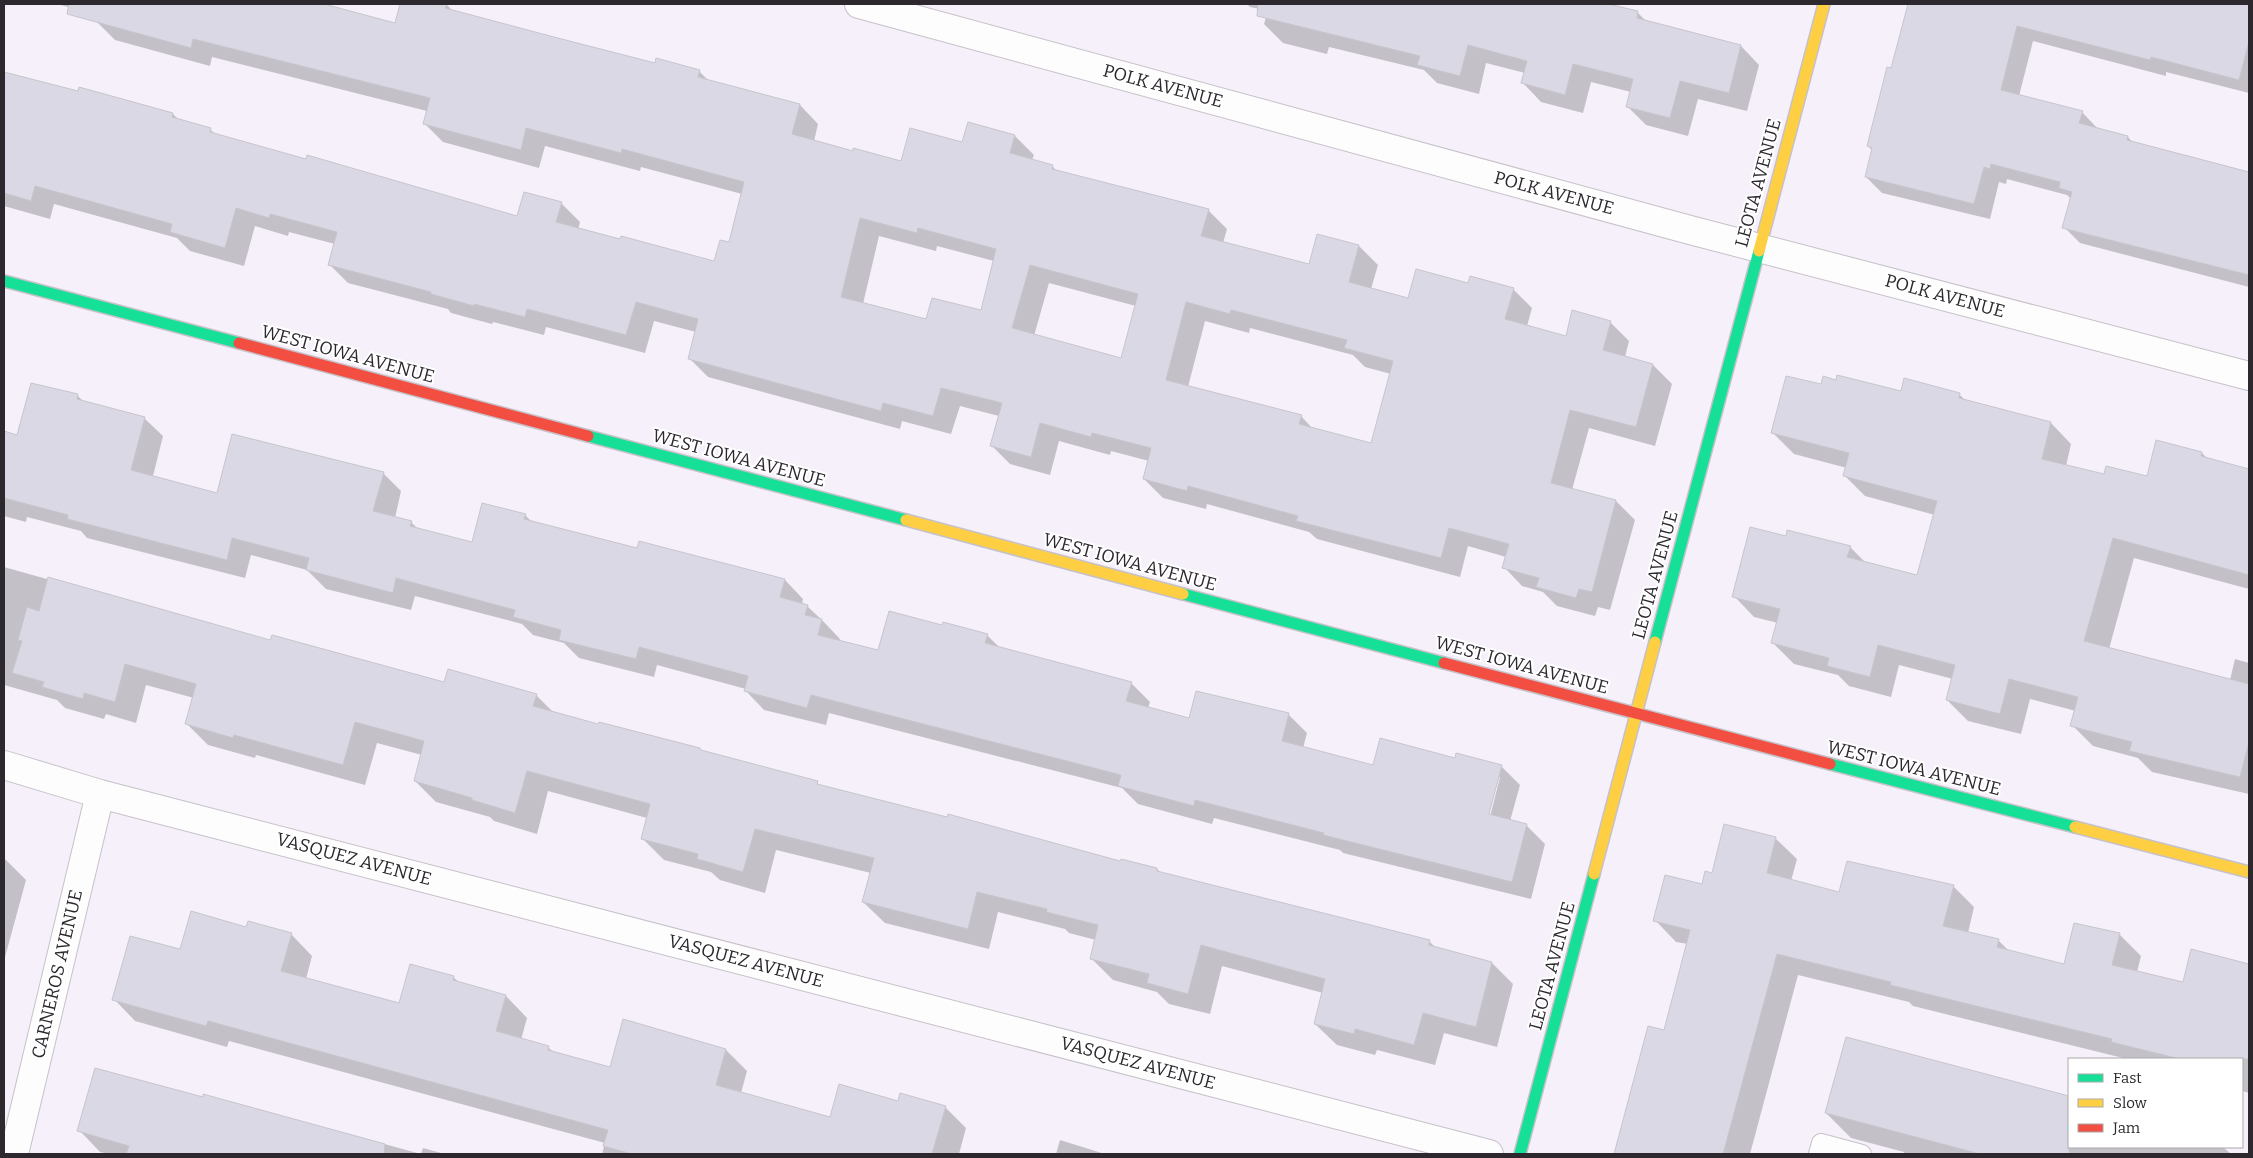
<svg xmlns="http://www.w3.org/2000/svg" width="2253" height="1158" viewBox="0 0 2253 1158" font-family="Bitter,serif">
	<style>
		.shadow { fill: #0003; fill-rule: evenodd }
		.building { fill: #dbd8e5; stroke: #c7c5cc; fill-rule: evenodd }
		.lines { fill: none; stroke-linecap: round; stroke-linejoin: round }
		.lane-casing { stroke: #c6c1c8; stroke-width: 20 }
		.street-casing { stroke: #c6c1c8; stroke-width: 30 }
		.fast-casing { stroke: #c6c1c8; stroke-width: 14 }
		.slow-casing { stroke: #c6c1c8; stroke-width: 14 }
		.jam-casing { stroke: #c6c1c8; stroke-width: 14 }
		.lane { stroke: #fefdfe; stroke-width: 18 }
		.street { stroke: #fefdfe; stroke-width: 28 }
		.fast { stroke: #16e098; stroke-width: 11 }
		.slow { stroke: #ffcf43; stroke-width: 11 }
		.jam { stroke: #f24e42; stroke-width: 11 }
		.labels { text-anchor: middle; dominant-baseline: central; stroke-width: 4; stroke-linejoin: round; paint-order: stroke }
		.street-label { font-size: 18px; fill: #2c282e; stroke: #fff }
	</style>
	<rect width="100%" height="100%" fill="#f6f0fa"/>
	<path class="shadow" d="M57,4H319L396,24L401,4H446L454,12L656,65L699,71L709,81L800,105L818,124L814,141L853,152L902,162L963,143L1015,136L1034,155L1032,160L1052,166L1059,173L1208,210L1227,229L1223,243L1310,266L1318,235L1359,246L1378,265L1371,289L1409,300L1469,284L1513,289L1532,308L1527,326L1566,337L1610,322L1629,341L1625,357L1653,365L1672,384L1655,446L1589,428L1572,490L1616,501L1635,520L1610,610L1598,607L1595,616L1557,606L1543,592L1522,586L1504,567L1506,557L1468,546L1460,577L1317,539L1309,532L1207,504L1206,509L1163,498L1144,479L1149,461L1111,451L1110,455L1059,441L1050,475L1010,464L991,445L999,416L960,406L951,434L902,421L900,429L708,377L689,358L696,332L654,321L645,353L546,327L544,335L493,322L492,324L451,313L448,309L348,283L329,264L335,244L289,232L288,236L255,226L244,266L190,251L177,238L54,204L50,219L4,206V77L173,114L179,120L210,129L216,135L518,217L561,203L580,222L578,230L715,262L729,244L742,194L641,167L640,171L545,146L539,168L443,142L424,123L427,111L212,57L210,66L115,40L96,21L98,15ZM879,236L936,251L937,246L994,261L982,312L926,321L863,304ZM1049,283L1136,306L1122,360L1034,336ZM1205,321L1249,333L1250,328L1353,355L1365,367L1391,374L1372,444L1313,429L1301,416L1188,387Z
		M1247,4H1603L1638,13L1647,22L1741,46L1759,65L1747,111L1698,99L1688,136L1646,125L1627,106L1631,92L1591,82L1583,113L1541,102L1523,83L1525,73L1486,63L1479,94L1437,83L1424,70L1329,47L1327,54L1283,43L1264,24L1268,11L1250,7Z
		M1908,4H2166L2204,14L2218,10L2220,4H2249V93L2166,72V76L2033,41L2019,96L2082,112L2098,129L2128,137L2134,144L2249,174V287L2080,243L2064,227L2071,199L2067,195L2007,179L2006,184L1999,182L1990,219L1882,193L1866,177L1873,151L1868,146L1892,70Z
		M32,385L78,396L85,403L144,418L163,436L153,476L217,494L383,473L401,491L395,518L411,522L419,530L472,543L525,515L532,522L638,550L785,580L803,599L802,604L807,606L822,620L840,639L839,642L879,652L943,626L987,635L1001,649L1131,683L1150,702L1148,708L1190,719L1288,714L1307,733L1303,748L1374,766L1456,759L1501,766L1520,785L1510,821L1527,826L1545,844L1531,899L1343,853L1340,850L1214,818L1212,824L1138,804L1122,788L829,713L826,725L764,710L746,691V689L657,665L654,677L579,658L564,643L533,635L522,624L415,596L411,610L326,589L307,570L251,555L245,578L87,538L81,531L27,517L26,522L4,516V432L18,436ZM1498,777H1500L1489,821L1486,820Z
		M1822,386L1902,393L1959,394L1966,401L2051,423L2071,444L2066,466L2104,476L2148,478L2157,442L2202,453L2208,459L2249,470V589L2134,558L2109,649L2230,680L2235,659L2249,663V794L2152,772L2138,758L2093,746L2072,725L2076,711L2030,699L2021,734L1968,721L1947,700L1953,679L1899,665L1891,697L1849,686L1838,675L1794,664L1773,643L1778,623L1754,617L1734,596L1787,538L1850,547L1866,563L1918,577L1935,515L1865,496L1844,475L1847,468L1794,454L1773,433Z
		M4,567L271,642L445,684L536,695L554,713L817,783L820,786L1121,863L1157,869L1161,873L1429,941L1436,948L1492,963L1513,984L1497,1047L1444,1033L1435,1065L1377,1050L1375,1055L1337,1045L1315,1024L1323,993L1222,966L1210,1014L1169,1004L1157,992L1113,980L1091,958L1096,940L1069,933L1065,929L998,912L989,949L885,923L863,902L871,873L776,850L765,893L720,880L711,872L664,860L642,838L647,818L548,791L537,834L494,821L490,817L436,802L415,781L422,755L377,743L365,785L256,755L255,758L208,745L187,724L194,698L146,685L136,723L106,714L104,719L65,708L57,700L4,685Z
		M1775,838L1797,859L1791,881L1840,893L1953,886L1974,907L1968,933L1998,940L2009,951L2064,965L2119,934L2141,956L2137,972L2184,984L2192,950L2249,965V1093L2242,1091V1059H2127L1913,1006L1909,1002L1798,975L1750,1154H1615L1649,1028L1665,1032L1688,944L1676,942L1655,920L1702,885L1713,874Z
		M4,858L26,880L4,961Z
		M247,928L291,934L312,956L306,979L399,1005L453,977L460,983L506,996L527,1018L521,1040L548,1047L554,1053L611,1069L726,1050L747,1071L741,1093L831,1119L899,1102L945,1107L966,1128L959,1154H602L605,1143L229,1041L227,1047L135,1021L114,999L181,951Z
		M1847,1038L2069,1097V1147H2223L2231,1154H1903L1904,1152L1851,1138L1826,1113Z
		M204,1095L421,1154H109L100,1152L79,1130L203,1098Z
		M1060,1140L1105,1154H1056Z
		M423,1148L445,1154H421Z"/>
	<path class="building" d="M69,4H324L395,23L400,4H447L445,8L554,37L655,63L656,58L700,70L698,77L800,104L792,134L853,151V148L901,161L910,128L962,142L968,122L1015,135L1010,153L1053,165L1052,169L1209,209L1201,236L1309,264L1317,234L1359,245L1349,282L1408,298L1416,269L1468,283L1470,276L1514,288L1505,319L1566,336L1572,310L1611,321L1603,350L1653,364L1636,427L1570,410L1551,483L1616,500L1592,592L1579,589L1576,598L1536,587L1539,578L1502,568L1509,544L1449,528L1441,558L1296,521L1298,516L1188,486L1187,491L1143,479L1151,448L1092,433L1091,437L1040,423L1031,457L990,446L1002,403L941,388L933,416L883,403L881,411L688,359L698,319L636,302L626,335L527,309L525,317L474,304V306L431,294V292L328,265L337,232L270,214L269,218L236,208L225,248L170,232L172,224L35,186L31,201L4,193V72L78,91L79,87L173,113L172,117L211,128L210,132L306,159L307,155L517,216L524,192L562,202L556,222L620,239L621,236L714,261L720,240L729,242L744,182L622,149L621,153L526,128L521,150L423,124L430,98L193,39L191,48L67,14ZM860,218L917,233L918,228L996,249L981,310L932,298L926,319L841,297ZM1030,265L1138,294L1121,358L1012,328ZM1186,302L1230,314L1231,310L1347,340L1344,348L1393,361L1371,443L1299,424L1302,415L1166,380Z
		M1258,4H1608L1638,11L1637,18L1741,45L1729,93L1680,81L1670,118L1626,107L1633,79L1573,64L1565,95L1521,83L1527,61L1468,45L1460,76L1417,65L1420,56L1257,16Z
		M1908,4H2249V41L2239,80L2151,57L2150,60L2017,26L2001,90L2083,111L2079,123L2128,136L2127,140L2249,172V275L2062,228L2072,192L2059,188L2060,182L1991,164L1990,169L1984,167L1974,204L1865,177L1872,148L1867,146L1887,67L1891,68Z
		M1837,375L1901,391L1904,378L1960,393L1959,398L2051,422L2042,459L2104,474L2106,466L2147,476L2156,440L2202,452L2201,456L2249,469V575L2113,538L2084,641L2249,684V742L2240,777L2129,751L2132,742L2070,726L2078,697L2009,679L2000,714L1946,700L1955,665L1878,645L1870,677L1827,666L1829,658L1771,643L1780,609L1732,597L1750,527L1786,536L1787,530L1851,546L1847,557L1917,575L1937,501L1843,476L1849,453L1771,433L1786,376L1821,384L1823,376L1836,380Z
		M31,383L78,394L77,399L145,417L131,470L217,493L232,434L384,472L373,511L412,521L410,526L472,542L482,503L526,514L524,519L637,548L639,541L785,579L780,597L808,605L805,615L822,619L818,635L878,650L889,611L942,625L943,622L988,634L985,643L1132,682L1126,701L1189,718L1196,691L1289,713L1282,741L1373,765L1380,738L1455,758L1456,753L1502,765L1489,814L1527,824L1512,882L1323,835L1324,833L1195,800L1194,806L1118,786L1121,775L811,695L807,708L744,691L748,676L639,647L636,659L559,640L561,630L513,617L515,610L396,578L393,593L306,570L309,558L232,538L227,560L67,519L68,515L4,498V431L17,435Z
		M48,577L270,640L272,635L444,682L448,669L537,694L533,706L598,724L599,722L700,748L701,750L818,781L817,784L947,817L948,814L1120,861L1121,859L1157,868V871L1430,940L1429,945L1492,962L1476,1027L1423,1013L1414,1045L1355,1029L1354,1034L1314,1024L1325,979L1201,945L1188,994L1147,983L1149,974L1090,959L1098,925L1046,912L1047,909L977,892L968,929L862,902L874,858L755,829L743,872L697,859L698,854L641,839L650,804L527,771L515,813L472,800V798L414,781L424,741L355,722L343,765L234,735L233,738L185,724L196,684L125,664L115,702L84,693L83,699L42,687L44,682L12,673L22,641L18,640L27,607L39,611Z
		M1724,824L1776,837L1767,873L1839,892L1847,861L1954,885L1943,926L1999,939L1997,947L2064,964L2074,923L2120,933L2112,965L2183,982L2191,949L2249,964V1059H2180L2111,1042L2112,1039L1890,985L1891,982L1777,954L1723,1154H1614L1648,1026L1664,1030L1690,930L1653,921L1665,875L1702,884L1705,871L1712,873Z
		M191,911L246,927L248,921L292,933L281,971L399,1003L410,964L454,976L453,980L506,995L496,1031L549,1046L548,1050L610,1067L623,1019L726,1049L716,1085L830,1117L839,1084L898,1101L900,1093L946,1106L932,1154H632L603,1146L608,1130L208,1021L206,1026L112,1000L130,936L180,949Z
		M1846,1037L2069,1096V1154H1980L1825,1113Z
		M95,1068L203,1097V1094L385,1144L384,1154H126L129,1146L77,1131Z"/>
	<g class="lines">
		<defs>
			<path id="lane" d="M1818,1154L1821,1143L1862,1154"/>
			<path id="street" d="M859,4L1690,230L2249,376
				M4,765L100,794L1489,1154
				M14,1154L100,794"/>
			<path id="fast" d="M4,281L239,343
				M588,436L906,520
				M1183,594L1444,663
				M1655,642L1759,251
				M1830,764L2075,827
				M1520,1154L1594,874"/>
			<path id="slow" d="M1759,251L1824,4
				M906,520L1183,594
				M2075,827L2249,872
				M1594,874L1655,642"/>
			<path id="jam" d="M239,343L588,436
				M1444,663L1830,764"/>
		</defs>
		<use href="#lane" class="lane-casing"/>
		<use href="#street" class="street-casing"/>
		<use href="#fast" class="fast-casing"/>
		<use href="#slow" class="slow-casing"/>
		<use href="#jam" class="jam-casing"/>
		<use href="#lane" class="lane"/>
		<use href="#street" class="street"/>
		<use href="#fast" class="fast"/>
		<use href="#slow" class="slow"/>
		<use href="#jam" class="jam"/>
	</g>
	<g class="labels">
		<g class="street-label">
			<text transform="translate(1163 86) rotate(15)">POLK AVENUE</text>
			<text transform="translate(1758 183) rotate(-75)">LEOTA AVENUE</text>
			<text transform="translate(1554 193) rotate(15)">POLK AVENUE</text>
			<text transform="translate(1945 296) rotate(15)">POLK AVENUE</text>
			<text transform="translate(348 354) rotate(15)">WEST IOWA AVENUE</text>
			<text transform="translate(739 458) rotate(15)">WEST IOWA AVENUE</text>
			<text transform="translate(1130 562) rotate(15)">WEST IOWA AVENUE</text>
			<text transform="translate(1655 575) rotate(-75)">LEOTA AVENUE</text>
			<text transform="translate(1522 665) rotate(15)">WEST IOWA AVENUE</text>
			<text transform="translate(1914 768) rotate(14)">WEST IOWA AVENUE</text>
			<text transform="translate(354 859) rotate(15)">VASQUEZ AVENUE</text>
			<text transform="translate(746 961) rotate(15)">VASQUEZ AVENUE</text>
			<text transform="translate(1552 966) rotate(-75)">LEOTA AVENUE</text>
			<text transform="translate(57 974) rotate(-77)">CARNEROS AVENUE</text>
			<text transform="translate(1138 1063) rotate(15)">VASQUEZ AVENUE</text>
		</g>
	</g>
	<rect width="2253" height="1158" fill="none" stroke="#2c282e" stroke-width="10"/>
	<rect x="2068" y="1058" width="175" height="90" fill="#ffffff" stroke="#aba9ab"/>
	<rect x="2078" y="1074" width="25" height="8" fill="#16e098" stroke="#aba9ab"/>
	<text x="2113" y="1083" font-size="15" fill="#2c282e">Fast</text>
	<rect x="2078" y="1099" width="25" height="8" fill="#ffcf43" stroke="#aba9ab"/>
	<text x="2113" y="1108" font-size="15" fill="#2c282e">Slow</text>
	<rect x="2078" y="1124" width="25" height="8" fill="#f24e42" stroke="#aba9ab"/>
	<text x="2113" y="1133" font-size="15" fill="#2c282e">Jam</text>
</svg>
